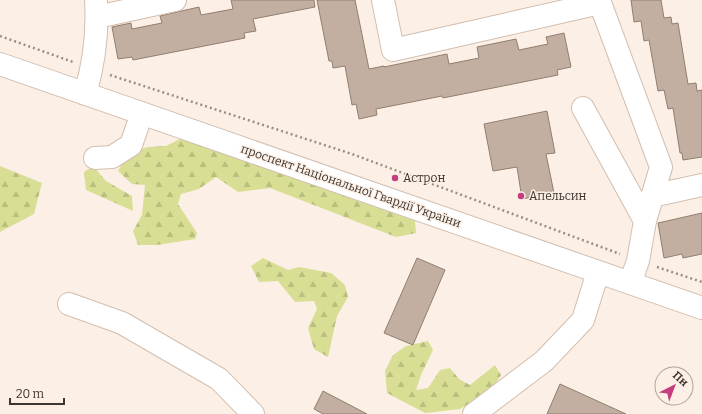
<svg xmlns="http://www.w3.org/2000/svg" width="702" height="414" viewBox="0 0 702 414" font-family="Bitter,serif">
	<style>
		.forest { fill: url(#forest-firs) }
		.building { fill: #c3afa1; stroke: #917e70 }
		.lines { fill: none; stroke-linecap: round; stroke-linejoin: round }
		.minor-casing { stroke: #d2beaf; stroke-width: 24 }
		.path { stroke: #998f87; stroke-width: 2.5; stroke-dasharray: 2 3; stroke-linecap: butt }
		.minor { stroke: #fff; stroke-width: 22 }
		.poi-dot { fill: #c33d7f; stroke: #fcf0e6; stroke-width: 1.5 }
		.labels { text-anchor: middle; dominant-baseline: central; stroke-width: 3; stroke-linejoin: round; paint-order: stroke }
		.poi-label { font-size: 12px; fill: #3d352f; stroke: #fcf0e6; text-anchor: start }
		.street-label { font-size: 12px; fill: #3d352f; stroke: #fcf0e6 }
	</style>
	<defs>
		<pattern id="forest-firs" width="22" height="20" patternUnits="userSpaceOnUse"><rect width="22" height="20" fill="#d8de94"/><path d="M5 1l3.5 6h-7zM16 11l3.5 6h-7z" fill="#babf80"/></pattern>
	</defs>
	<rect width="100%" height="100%" fill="#fcf0e6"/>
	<path class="forest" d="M182,138L415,221L416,233L396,237L270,188L238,192L216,177L199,189L181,194L178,204L197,233L195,239L157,245H138L133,231L142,215L145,185L132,184L118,171L127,155L147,147L166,146Z
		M0,166L42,183L34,214L0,232Z
		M93,166L106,181L132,196L133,211L86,190L84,172Z
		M263,258L288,270L299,267L331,273L345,285L348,297L337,316L328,357L314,349L308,328L317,309L314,301L295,302L278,281L259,282L251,266Z
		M428,341L433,350L421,375L416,390L428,388L440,370L450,368L459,379L470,385L495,365L501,375L493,388L460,409L425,413L387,393L385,371L393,355L406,346Z"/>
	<path class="building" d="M231,0H314L315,7L253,19L256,31L244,33L245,38L133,60L132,57L118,59L112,27L131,23L132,29L162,23L160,16L199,7L201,15L233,9Z
		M317,0H355L369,69L384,66V67L447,54L449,64L479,58L477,47L516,39L519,50L548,44L546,37L564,33L571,67L557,70L558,75L443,98L442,96L376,109L377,115L359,119L356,104L352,105L345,66L333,68L332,61H329Z
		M631,0H661L664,18L671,17L672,24L678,23L688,84L696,83L697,91L702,90V157L683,160L682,153H680L673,108L668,109L664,90L658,91L649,40L644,41L641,21L634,22Z
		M547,111L555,153L546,154L554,193L522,199L517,167L493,171L484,124Z
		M702,213V254L683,258L682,254L664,258L658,223Z
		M417,258L445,270L413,345L384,333Z
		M560,384L626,414H547Z
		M323,391L367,414H323L314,409Z"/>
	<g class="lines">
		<defs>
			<path id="minor" d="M383,0L393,50L600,3
				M599,0L661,167L645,221L638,261L630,283
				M97,17L175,0
				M0,64L702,308
				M85,94C94,64 98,32 96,0
				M583,108L645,221
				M95,158L112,157L131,145L142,113
				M652,196L702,185
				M69,304L122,323L219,379L253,414
				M474,414L544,361L583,320L598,272"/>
		</defs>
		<use href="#minor" class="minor-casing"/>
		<path class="path" d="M0,36L73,62
			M110,75L352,154L620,254
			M657,267L702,282"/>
		<use href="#minor" class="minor"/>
	</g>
	<g class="poi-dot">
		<circle cx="395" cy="178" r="4"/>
		<circle cx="521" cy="196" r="4"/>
	</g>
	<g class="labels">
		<g class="poi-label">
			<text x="403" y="178">Астрон</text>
			<text x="529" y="196">Апельсин</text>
		</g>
		<g class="street-label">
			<text transform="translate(351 186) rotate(19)">проспект Національної Гвардії України</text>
		</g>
	</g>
	<g transform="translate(674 386) rotate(42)"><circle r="19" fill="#fcf0e6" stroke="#b0a59d"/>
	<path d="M0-3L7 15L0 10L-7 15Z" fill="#c33d7f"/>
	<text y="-6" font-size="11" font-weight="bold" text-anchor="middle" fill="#3d352f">Пн</text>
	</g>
	<path d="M10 398v6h54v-6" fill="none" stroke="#3d352f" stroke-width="2"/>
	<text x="16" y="398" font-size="12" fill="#3d352f" stroke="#fcf0e6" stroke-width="3" paint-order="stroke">20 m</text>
</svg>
